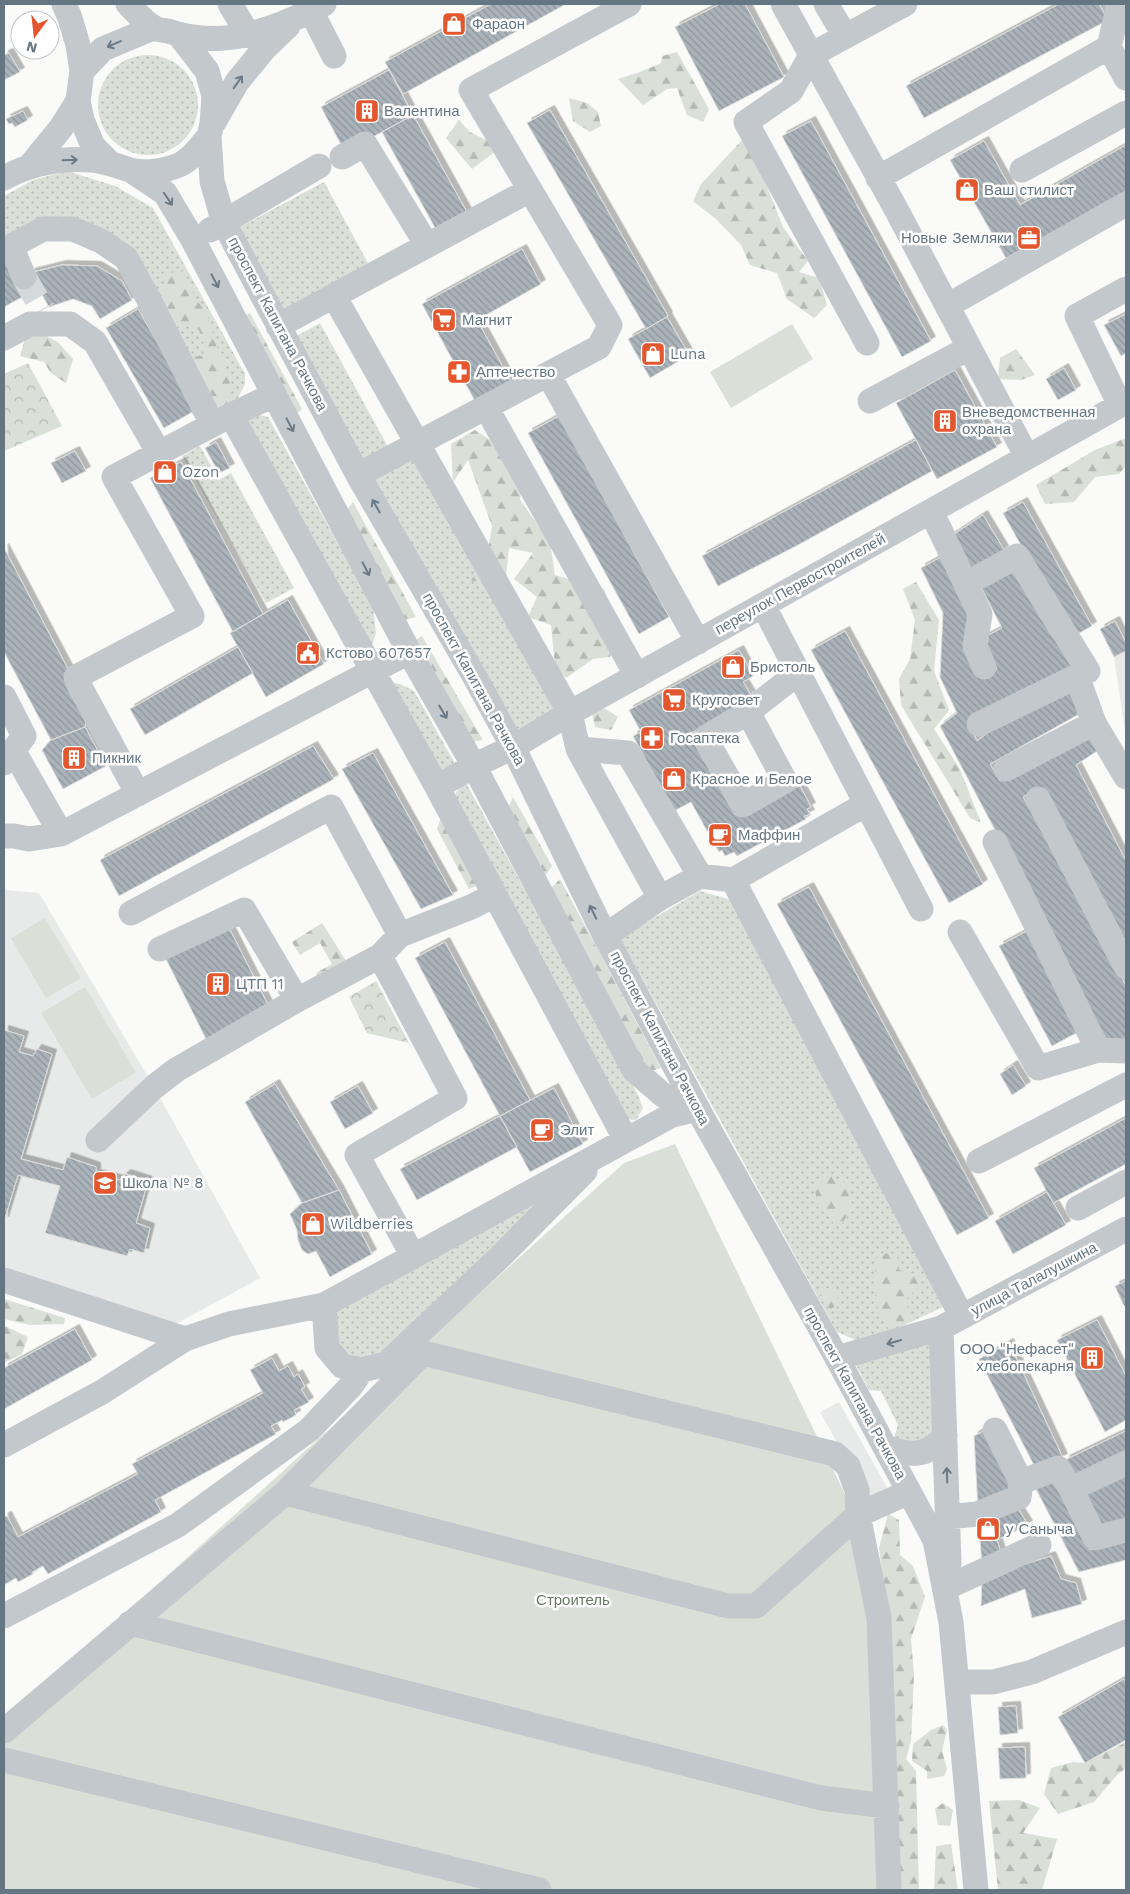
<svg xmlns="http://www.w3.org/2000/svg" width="1130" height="1894" viewBox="0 0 1130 1894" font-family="'Work Sans',sans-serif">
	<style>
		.built { fill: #e8e9e9 }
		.grass { fill: url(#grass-dots) }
		.forest { fill: url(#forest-firs) }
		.park { fill: url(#park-crowns) }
		.garden { fill: #dadfd7 }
		.building { fill: url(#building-back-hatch); stroke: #dcdcda; filter: url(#shadow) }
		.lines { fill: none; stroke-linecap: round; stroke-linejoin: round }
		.minor-tunnel { stroke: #d5d9db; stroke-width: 25; stroke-dasharray: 25 12; stroke-linecap: butt }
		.minor { stroke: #c3c8cc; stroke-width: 25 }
		.oneway { stroke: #6a7a87 }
		.labels { text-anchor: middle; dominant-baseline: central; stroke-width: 5; stroke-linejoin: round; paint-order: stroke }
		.poi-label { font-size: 15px; fill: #657683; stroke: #fff; text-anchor: start }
		.street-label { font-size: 15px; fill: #657683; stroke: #fff }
		.park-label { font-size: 15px; fill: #687a64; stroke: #fff }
	</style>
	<defs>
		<pattern id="grass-dots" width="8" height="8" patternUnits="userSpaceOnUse" patternTransform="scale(1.25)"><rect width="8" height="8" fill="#dadfd7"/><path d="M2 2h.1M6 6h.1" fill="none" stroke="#b4b9b4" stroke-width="1.8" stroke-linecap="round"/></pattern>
		<pattern id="forest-firs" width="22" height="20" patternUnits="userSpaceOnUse" patternTransform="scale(1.25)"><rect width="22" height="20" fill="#dadfd7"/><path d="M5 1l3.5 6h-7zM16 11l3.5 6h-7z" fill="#b4b9b4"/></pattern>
		<pattern id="park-crowns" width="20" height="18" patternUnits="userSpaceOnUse" patternTransform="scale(1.25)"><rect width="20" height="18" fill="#dadfd7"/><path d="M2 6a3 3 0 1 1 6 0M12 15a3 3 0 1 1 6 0" fill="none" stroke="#b4b9b4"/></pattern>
		<pattern id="building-back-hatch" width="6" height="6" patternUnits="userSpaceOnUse" patternTransform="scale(1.25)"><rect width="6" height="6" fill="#aab3b9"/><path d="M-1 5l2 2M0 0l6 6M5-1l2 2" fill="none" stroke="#8e969c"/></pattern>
		<filter id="shadow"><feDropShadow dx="4.5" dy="-4.5" stdDeviation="0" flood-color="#0004"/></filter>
	</defs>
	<rect width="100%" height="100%" fill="#fafaf8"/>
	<path class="built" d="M1126,651V738L1114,657Z
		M4,890L39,893L154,1087L260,1278L152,1337L4,1290Z
		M839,1402L889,1491L870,1501L820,1412Z"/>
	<path class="grass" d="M98 105a50 50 0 1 1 100 0a50 50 0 1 1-100 0Z
		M67,171L115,186L153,208L245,374V384L233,408L214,417L125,251L93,231L4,244V196L33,180Z
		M324,182L369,265L282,311L238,228Z
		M320,323L388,447L361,462L295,337Z
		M251,413L268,417L373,607L376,633L369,653L241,420Z
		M200,446L219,480L231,473L294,588L266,603L182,456Z
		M413,450L555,711L511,734L369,474Z
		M383,681L400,684L414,691L454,762L445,773L433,770Z
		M466,783L638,1095L643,1108L636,1120L626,1119L454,809L456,792Z
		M700,891L735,901L945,1306L873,1340L858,1341L837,1332L620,938Z
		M557,1190L376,1359L346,1360L330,1341L331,1308Z
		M930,1342L936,1443L902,1449L894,1438L898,1425L881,1391L869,1390L855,1363Z"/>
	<path class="forest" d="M677,52L709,109L703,122L687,115L677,88L667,89L643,105L618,79L640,72L661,63L662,56Z
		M569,98L587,103L598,112L601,126L590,132L573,121Z
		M459,120L470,132L488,141L496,151L472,169L446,138Z
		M745,137L760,169L783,227L808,261L799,272L819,278L827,305L814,318L787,299L777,273L750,265L741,245L716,219L693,201L701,184Z
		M182,270L186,276L196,299L207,314L216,344L230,378L228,410L216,413L211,393L185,358L207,355L199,330L173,320L159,298L167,274Z
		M250,313L302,409L295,415L242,318Z
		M43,334L58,342L73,359L66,383L51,373L44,362L20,356L26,336Z
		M1016,349L1035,375L1021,380L998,379L1000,358Z
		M475,430L496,444L523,480L520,500L550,542L555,575L604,589L617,625L610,657L593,659L566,678L555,666L551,625L528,617L537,597L514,579L533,553L509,548L505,586L468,580L487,557L492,526L468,460L453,482L451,444Z
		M1126,438V466L1119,474L1095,477L1074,502L1045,504L1036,485L1095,450Z
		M353,502L416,617L404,620L347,510Z
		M916,582L939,620L934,671L949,710L934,729L960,769L981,823L970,818L901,705L899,679L910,659L915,620L903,589Z
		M422,636L483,740L470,742L414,641Z
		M591,709H606L618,717L611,730L595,727Z
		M513,797L552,866L544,877L505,815Z
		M442,814L478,885L469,889L437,829Z
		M560,879L661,1068L648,1072L551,888Z
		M322,923L350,967L323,984L316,973L332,964L320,943L300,955L292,942Z
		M830,1175L850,1186L851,1209L841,1225L832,1226L834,1218L820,1207L814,1189Z
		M878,1253L897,1254L899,1270L919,1275V1287L904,1301L914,1319L889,1329C871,1308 874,1279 878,1253Z
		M829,1288L839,1295L836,1305L831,1309L820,1299L821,1289Z
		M4,1299L65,1318L64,1324L30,1325L4,1319Z
		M5,1326L28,1337L22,1354L4,1363Z
		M888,1514L899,1520L900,1555L913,1566L925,1597L911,1639L914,1675L911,1741L906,1759L916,1771L919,1890H899L884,1590L879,1548Z
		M943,1725L947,1730L942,1751L947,1769L944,1776L927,1779V1771L912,1761L913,1744L931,1730Z
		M1126,1742V1768L1117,1775L1094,1802L1058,1814L1044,1794L1051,1768L1073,1762L1085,1763Z
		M1019,1800L1040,1808L1023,1833L1057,1839L1042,1890H998L989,1801Z
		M943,1803L953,1810L950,1826L938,1825L935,1809Z
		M951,1844L958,1890H934L936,1846Z"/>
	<path class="park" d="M28,363L62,426L4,451V374Z
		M376,981L409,1043L367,1033L349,997Z"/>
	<path class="garden" d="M792,324L813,359L731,408L710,372Z
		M45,918L81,978L46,998L11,938Z
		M85,987L136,1072L92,1099L41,1013Z
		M675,1144L876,1558L885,1890H4V1723L624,1163Z"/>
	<path class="building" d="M491,4H566L403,94L385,62Z
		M720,4H745L784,77L719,111L675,27Z
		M1059,4H1099L1108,20L924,118L906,86Z
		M9,53L20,72L4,80V55Z
		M389,70L413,115L345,152L321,107Z
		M550,110L668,316L646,329L527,123Z
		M23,111L28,120L15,127L12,123L9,124L6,119Z
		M413,115L469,216L438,233L382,132Z
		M811,121L931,341L902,357L782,136Z
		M984,141L1020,205L1126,145V191L1006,258L950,160Z
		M522,249L541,284L477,320L511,382L475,401L422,304Z
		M17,257L35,290L4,307V264Z
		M62,265L97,266L122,281L132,300L100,319L92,306L73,299L49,307L30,273Z
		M138,309L196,410L164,428L106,328Z
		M1126,314V353L1121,356L1104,325Z
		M667,317L689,355L650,378L628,339Z
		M1064,368L1076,390L1058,400L1046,379Z
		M955,370L997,447L937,479L896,403Z
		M559,416L669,617L639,634L528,433Z
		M916,440L932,471L798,545L718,586L702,556Z
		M216,442L230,468L219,473L205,448Z
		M75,451L86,471L62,483L51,463Z
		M181,462L263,614L233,632L150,478Z
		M1023,502L1092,626L1072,637L1003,513Z
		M983,515L1004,550L969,572L948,538Z
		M4,548L88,707L85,727L51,740L4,652Z
		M943,556L970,604L980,678L997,669L983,638L1002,628L981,587L1013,572L1050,633L1056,637L1075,667L969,724L977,741L989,732L1067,689L1081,713L990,764L1000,781L1086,732L1097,751L1076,765L1126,861V950L1039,787L1023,797L1126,986V1039L1110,1047L940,726L957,713L940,677L943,613L921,568Z
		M288,600L324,664L266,697L230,633Z
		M1115,621L1126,643V651L1114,657L1100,629Z
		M845,631L983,884L949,903L811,650Z
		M238,647L253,673L145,735L130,709Z
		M739,650L753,676L743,682L751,695L746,697L748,701L689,734L735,815L793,784L795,788L800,786L811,807L807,809L810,814L804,816L806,819L737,856L734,852L725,856L722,850L719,852L691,802L674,811L633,736L641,732L629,710Z
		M85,727L106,766L63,789L42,750L51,740Z
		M313,746L334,779L119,896L100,860Z
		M373,753L453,895L421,909L342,769Z
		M809,887L989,1218L957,1235L777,904Z
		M229,928L270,1009L207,1041L166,959Z
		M1027,931L1080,1031L1052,1046L999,946Z
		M445,942L530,1100L500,1116L415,958Z
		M4,1030L24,1036L19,1052L33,1056L37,1049L52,1054L21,1159L63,1170L67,1157L96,1167V1174L120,1180L126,1174L148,1181L136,1223L150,1228L144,1253L130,1249L127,1256L45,1233L60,1186L18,1175L4,1221Z
		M1013,1065L1026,1086L1012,1095L1000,1074Z
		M275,1084L339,1190L302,1203L245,1102Z
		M358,1086L373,1113L345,1129L330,1102Z
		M554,1088L583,1144L530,1172L500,1116Z
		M500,1116L517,1147L417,1200L400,1169Z
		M1126,1118V1164L1053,1203L1034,1168Z
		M339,1190L372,1254L330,1277L316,1251L308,1254L302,1250L298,1240L297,1230L290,1214L302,1203Z
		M1047,1192L1066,1225L1013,1254L995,1221Z
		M1126,1281V1305L1124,1306L1115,1286Z
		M1097,1320L1126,1376V1420L1105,1432L1057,1340Z
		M75,1329L92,1360L4,1409V1368Z
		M1009,1343L1063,1458L1036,1469L979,1359Z
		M272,1358L279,1371L288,1366L294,1377L298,1374L305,1387L301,1389L309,1402L294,1410L296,1415L283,1422L282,1420L271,1426L276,1434L155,1500L161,1512L48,1574L43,1566L32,1572L33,1574L18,1582L16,1578L4,1585V1517L7,1516L18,1537L138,1474L132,1464L263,1393L250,1370Z
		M986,1430L1014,1493L978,1509L974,1436Z
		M1126,1431V1454L1074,1479L1065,1460Z
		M1126,1475V1520L1098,1533L1081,1496Z
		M1055,1478L1090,1550L1126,1540V1560L1079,1572L1035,1487Z
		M1017,1507L1028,1525L997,1540L1002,1556L982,1563L978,1518Z
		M1051,1556L1061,1579L1076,1583L1082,1604L1032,1618L1025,1589L981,1606L982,1578Z
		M1124,1679L1126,1683V1740L1085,1763L1058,1717Z
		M1016,1706L1018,1733L1000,1735L998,1707Z
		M1025,1747L1026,1778L1000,1779L998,1748Z"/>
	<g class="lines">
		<path class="minor-tunnel" d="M24,277L43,310"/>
		<path class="minor" d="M64,4L70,18L78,45L82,71L78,101L82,120L93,146L111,164
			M128,4C135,11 144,22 153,27C157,30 163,30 168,31C222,50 275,30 324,4
			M230,4L249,36
			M783,4L896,209L1027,457
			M826,4L845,36
			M1119,4L1109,47L1126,78
			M311,11L334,56
			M180,36L207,71L214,96L212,124L209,136L212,181L224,223L358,475L476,679L513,747L605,936L702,1117L837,1358L935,1540L951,1622L976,1890
			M82,71L103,49L153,28
			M214,122L237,82L264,49L288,26
			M342,157L365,144L427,245
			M30,166L61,128L78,101
			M1022,170L1126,113
			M132,171L165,193L192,238L409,652L474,766L634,1070L663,1095L698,1109
			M4,178C30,164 59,158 89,160C103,160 116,166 130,170C144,174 165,171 179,165C191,160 201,146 209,136
			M878,178L1109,47
			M210,230L319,166
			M11,246L24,277
			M4,250L43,229H73L101,241L126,258L147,296L206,412
			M334,296L570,713L578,749L660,898L605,936
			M947,306L1126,204
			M278,326L530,190
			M4,338L30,324H70L95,342L159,453
			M867,343L746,122L791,91L811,55L905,4
			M548,374L698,642
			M274,395L231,415L437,787
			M870,401L969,348
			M1120,405L1077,316L1126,289
			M486,407L637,676
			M358,475L599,347L610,325L471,90L629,4
			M931,511L980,614L975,646L984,667
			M966,584L1017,556L1088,671L979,724
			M763,605L921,909
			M4,697L24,736L4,763
			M748,712L785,781L743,805L705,738L748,712L798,673
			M1094,723L1126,777
			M578,749L628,753L700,876L733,880L962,1317
			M13,750L61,834
			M1006,769L1094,723L1077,676
			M138,794L79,685L76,677L192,616L114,477L231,415
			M1038,799L1126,967
			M4,836H14L29,839L61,834L409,652
			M995,842L1098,1050
			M733,880L866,804
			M660,898L700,876
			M131,913L331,807L400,935
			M960,932L1038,1068L1098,1050L1126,1051
			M160,949L244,910L297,1000
			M380,956L455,1098L357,1155L413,1256
			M98,1140L154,1087L176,1070L297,1000L380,956L400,935L471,907L495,895
			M626,1140L437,787L474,766L513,747L570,713L1126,402
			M979,1161L1126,1085
			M1078,1208L1126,1182
			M4,1280L185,1339
			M324,1305L327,1348L342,1366L362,1370L386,1364L500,1257L585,1171
			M941,1328L949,1563
			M837,1358L941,1328L1126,1229
			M4,1445L102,1392L185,1339L229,1324L324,1305L672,1115L698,1109
			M885,1447C910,1456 926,1458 945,1436
			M1126,1463L1071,1489L1095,1538L1126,1530
			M1021,1482L1058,1468L1071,1489
			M285,1493L423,1353L835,1454L848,1466L857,1490L858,1515L879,1618L889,1890
			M948,1517L977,1514L1019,1497L1021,1482L995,1430
			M950,1586L1039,1545
			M4,1616L178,1525L309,1430L351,1386L362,1370
			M130,1623L821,1798L887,1806
			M957,1682H993L1032,1672L1126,1632
			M4,1731L285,1493L728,1606H756L858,1515L909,1492
			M4,1760L539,1890"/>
	</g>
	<defs><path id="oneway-shaft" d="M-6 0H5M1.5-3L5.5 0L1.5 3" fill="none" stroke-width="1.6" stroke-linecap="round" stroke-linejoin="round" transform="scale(1.25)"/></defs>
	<g class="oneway">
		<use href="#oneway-shaft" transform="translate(114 44) rotate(157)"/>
		<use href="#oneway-shaft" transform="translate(238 82) rotate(-55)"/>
		<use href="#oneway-shaft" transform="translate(70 160) rotate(-2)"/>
		<use href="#oneway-shaft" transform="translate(168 199) rotate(56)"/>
		<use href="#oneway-shaft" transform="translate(215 281) rotate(62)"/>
		<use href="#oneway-shaft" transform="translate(290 425) rotate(62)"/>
		<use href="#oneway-shaft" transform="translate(376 506) rotate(-120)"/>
		<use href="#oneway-shaft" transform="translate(366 569) rotate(62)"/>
		<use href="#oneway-shaft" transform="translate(443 712) rotate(60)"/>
		<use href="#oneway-shaft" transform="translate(593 912) rotate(-116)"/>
		<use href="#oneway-shaft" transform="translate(894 1342) rotate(164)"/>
		<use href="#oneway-shaft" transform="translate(947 1475) rotate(-92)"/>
	</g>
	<defs>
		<symbol id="shop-square" viewBox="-11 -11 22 22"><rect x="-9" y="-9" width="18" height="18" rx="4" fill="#e4572e" stroke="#fff"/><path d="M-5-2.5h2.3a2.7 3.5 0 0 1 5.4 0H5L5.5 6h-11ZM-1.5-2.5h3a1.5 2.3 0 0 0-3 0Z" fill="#fff"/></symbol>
		<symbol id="building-square" viewBox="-11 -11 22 22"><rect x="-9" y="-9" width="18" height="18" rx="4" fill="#e4572e" stroke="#fff"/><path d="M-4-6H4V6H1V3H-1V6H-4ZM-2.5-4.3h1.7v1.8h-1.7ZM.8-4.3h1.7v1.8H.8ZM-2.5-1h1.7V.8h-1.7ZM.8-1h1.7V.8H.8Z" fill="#fff"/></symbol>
		<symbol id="office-square" viewBox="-11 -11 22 22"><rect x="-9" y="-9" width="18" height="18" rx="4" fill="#e4572e" stroke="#fff"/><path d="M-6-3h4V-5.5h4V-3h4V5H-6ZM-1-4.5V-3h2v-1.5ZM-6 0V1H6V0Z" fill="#fff"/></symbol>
		<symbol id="supermarket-square" viewBox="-11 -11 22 22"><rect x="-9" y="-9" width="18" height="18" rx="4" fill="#e4572e" stroke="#fff"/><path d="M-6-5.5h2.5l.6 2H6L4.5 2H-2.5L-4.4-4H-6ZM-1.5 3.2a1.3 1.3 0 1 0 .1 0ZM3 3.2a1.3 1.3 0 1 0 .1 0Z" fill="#fff"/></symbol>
		<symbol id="pharmacy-square" viewBox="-11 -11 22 22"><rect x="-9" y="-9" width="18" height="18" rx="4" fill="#e4572e" stroke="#fff"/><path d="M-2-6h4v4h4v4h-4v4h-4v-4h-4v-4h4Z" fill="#fff"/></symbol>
		<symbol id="civic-square" viewBox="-11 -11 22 22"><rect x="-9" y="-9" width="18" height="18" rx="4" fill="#e4572e" stroke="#fff"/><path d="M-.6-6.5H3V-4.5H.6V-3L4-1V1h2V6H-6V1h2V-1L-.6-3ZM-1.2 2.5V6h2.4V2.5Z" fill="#fff"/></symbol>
		<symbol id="cafe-square" viewBox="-11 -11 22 22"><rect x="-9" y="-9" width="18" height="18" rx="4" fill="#e4572e" stroke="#fff"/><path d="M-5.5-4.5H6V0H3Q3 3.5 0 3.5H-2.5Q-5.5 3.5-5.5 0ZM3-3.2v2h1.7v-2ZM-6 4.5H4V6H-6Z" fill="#fff"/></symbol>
		<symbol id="school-square" viewBox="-11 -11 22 22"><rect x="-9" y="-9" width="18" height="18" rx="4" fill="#e4572e" stroke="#fff"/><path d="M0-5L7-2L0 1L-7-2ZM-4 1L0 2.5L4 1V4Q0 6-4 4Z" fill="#fff"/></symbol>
	</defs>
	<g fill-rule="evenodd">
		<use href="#shop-square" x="440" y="10" width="28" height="28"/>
		<use href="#building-square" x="353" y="97" width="28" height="28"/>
		<use href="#shop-square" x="953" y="176" width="28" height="28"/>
		<use href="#office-square" x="1015" y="224" width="28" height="28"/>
		<use href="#supermarket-square" x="430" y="306" width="28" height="28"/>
		<use href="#shop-square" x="639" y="340" width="28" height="28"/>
		<use href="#pharmacy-square" x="445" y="358" width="28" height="28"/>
		<use href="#building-square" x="931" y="407" width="28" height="28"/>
		<use href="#shop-square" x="151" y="458" width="28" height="28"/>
		<use href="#civic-square" x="294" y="639" width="28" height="28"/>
		<use href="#shop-square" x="719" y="653" width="28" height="28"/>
		<use href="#supermarket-square" x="660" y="686" width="28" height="28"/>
		<use href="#pharmacy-square" x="638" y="724" width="28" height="28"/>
		<use href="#building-square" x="60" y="744" width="28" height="28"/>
		<use href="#shop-square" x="660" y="765" width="28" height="28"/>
		<use href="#cafe-square" x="706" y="821" width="28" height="28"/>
		<use href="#building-square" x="204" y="970" width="28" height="28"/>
		<use href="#cafe-square" x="528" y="1116" width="28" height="28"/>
		<use href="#school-square" x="91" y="1169" width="28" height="28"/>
		<use href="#shop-square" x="299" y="1210" width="28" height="28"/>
		<use href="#building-square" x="1078" y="1344" width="28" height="28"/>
		<use href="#shop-square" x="974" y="1515" width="28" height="28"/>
	</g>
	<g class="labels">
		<g class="poi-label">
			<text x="472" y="24">Фараон</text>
			<text x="384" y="111">Валентина</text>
			<text x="984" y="190">Ваш стилист</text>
			<text x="1012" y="238" text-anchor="end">Новые Земляки</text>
			<text x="462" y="320">Магнит</text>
			<text x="670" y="354">Luna</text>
			<text x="476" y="372">Аптечество</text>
			<text x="962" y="412">Вневедомственная<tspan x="962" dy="17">охрана</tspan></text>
			<text x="182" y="472">Ozon</text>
			<text x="326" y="653">Кстово 607657</text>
			<text x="750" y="667">Бристоль</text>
			<text x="692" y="700">Кругосвет</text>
			<text x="670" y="738">Госаптека</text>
			<text x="92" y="758">Пикник</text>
			<text x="692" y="779">Красное и Белое</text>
			<text x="738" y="835">Маффин</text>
			<text x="236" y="984">ЦТП 11</text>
			<text x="560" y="1130">Элит</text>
			<text x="122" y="1183">Школа № 8</text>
			<text x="330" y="1224">Wildberries</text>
			<text x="1074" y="1349" text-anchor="end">ООО "Нефасет"<tspan x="1074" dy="17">хлебопекарня</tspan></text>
			<text x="1006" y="1529">у Саныча</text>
		</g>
		<g class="street-label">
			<text transform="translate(278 324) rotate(62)">проспект Капитана Рачкова</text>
			<text transform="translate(800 584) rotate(-29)">переулок Первостроителей</text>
			<text transform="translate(474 679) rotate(61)">проспект Капитана Рачкова</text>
			<text transform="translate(660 1038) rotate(62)">проспект Капитана Рачкова</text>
			<text transform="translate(1034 1279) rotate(-28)">улица Талалушкина</text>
			<text transform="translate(855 1393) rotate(61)">проспект Капитана Рачкова</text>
		</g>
		<g class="park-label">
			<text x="573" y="1600">Строитель</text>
		</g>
	</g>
	<rect width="1130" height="1894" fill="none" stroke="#657683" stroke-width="10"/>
	<g transform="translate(35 35) rotate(195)"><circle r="24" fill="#ffffff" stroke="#c1c8cd"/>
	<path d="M0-4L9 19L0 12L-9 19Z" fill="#e4572e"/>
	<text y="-8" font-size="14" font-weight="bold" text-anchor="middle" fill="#657683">N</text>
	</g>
</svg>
